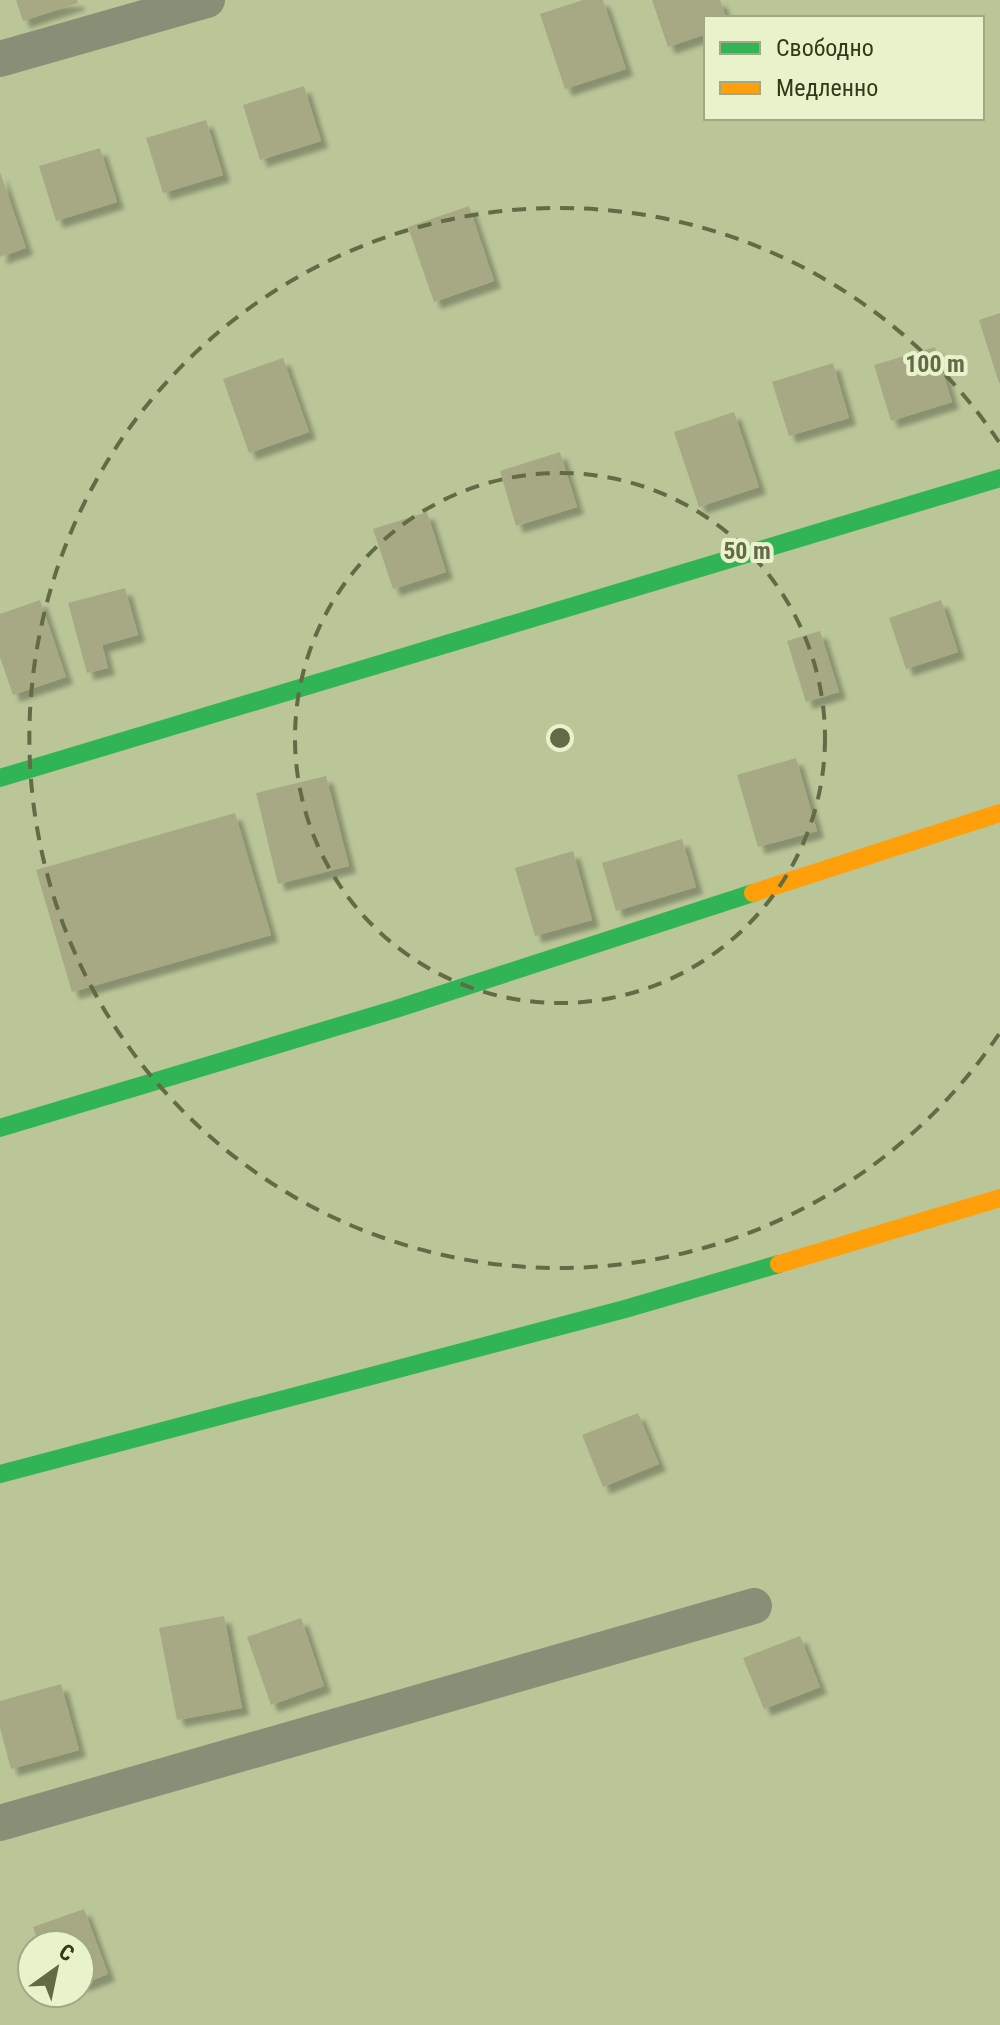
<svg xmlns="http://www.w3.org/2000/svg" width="1000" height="2025" viewBox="0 0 1000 2025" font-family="'Roboto Condensed',sans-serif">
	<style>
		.building { fill: #a7a984; filter: url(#shadow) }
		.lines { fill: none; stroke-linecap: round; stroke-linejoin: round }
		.street { stroke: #898f77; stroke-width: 36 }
		.fast { stroke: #30b455; stroke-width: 18 }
		.slow { stroke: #ff9f0a; stroke-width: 18 }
		.ring { fill: none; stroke: #626b45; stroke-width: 4; stroke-dasharray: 14 10 }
		.centre { fill: #626b45; stroke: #e9f3cb; stroke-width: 4 }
		.ring-label { font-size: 24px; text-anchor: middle; font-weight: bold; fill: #626b45; stroke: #e9f3cb; stroke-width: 8; stroke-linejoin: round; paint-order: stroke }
	</style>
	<defs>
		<filter id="shadow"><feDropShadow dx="7" dy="7" stdDeviation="2" flood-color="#0004"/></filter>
	</defs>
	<rect width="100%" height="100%" fill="#bac598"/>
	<path class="building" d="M16,0H77L78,3L23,21Z
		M583,0H603L626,69L565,89L540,14Z
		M652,0H720L726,18H706V34L668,47Z
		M304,86L321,141L260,160L243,105Z
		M206,120L223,175L163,193L146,138Z
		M100,148L117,202L56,221L39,166Z
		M0,172L26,248L0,257Z
		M469,206L494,281L434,302L408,227Z
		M1000,313V383H999L979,320Z
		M935,347L952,402L891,421L874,365Z
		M283,358L309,432L249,453L223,379Z
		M833,363L849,418L789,436L772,382Z
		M734,412L759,487L699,507L674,432Z
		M560,452L577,507L516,526L500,471Z
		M427,512L446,572L393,589L373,529Z
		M125,588L138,635L102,645L108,668L87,673L68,603Z
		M40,600L66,677L13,695L0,657V614Z
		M941,600L958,652L906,669L889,618Z
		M820,631L839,692L806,702L787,641Z
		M796,758L817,831L758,847L737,775Z
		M326,776L349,866L278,884L256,793Z
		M235,813L271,935L72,992L36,870Z
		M682,839L696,887L616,911L602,863Z
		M573,851L592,920L535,936L515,868Z
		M638,1413L659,1464L603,1487L582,1435Z
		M224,1616L242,1708L177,1720L159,1628Z
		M301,1618L324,1686L271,1705L247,1637Z
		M800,1636L820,1687L764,1709L743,1658Z
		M61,1684L79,1750L11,1769L0,1728V1701Z
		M84,1909L108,1974L80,1985V1945H39L33,1927Z"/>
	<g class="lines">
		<path class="street" d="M0,59L207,0
			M0,1823L754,1606"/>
		<path class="fast" d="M0,778L1000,478
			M0,1128L396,1009L753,893
			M0,1474L625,1309L779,1264"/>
		<path class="slow" d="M753,893L1000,813
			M779,1264L1000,1198"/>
	</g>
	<g class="ring">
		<circle cx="560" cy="738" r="265"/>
		<path d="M999 1034A530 530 0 1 1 999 442"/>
	</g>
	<circle cx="560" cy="738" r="12" class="centre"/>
	<g class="ring-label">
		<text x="935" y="372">100 m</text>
		<text x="747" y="559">50 m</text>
	</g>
	<rect x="704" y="16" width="280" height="104" fill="#e9f3cb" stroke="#a0a984" stroke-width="2"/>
	<rect x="720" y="42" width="40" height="12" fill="#30b455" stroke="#a0a984" stroke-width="2"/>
	<text x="776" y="56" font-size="24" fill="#333a19">Свободно</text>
	<rect x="720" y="82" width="40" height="12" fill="#ff9f0a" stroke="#a0a984" stroke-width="2"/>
	<text x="776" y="96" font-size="24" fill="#333a19">Медленно</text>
	<g transform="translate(56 1969) rotate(33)"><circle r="38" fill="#e9f3cb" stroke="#a0a984" stroke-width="2"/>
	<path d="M0-6L14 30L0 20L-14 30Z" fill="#626b45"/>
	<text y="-12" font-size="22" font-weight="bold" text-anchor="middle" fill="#333a19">С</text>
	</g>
</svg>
